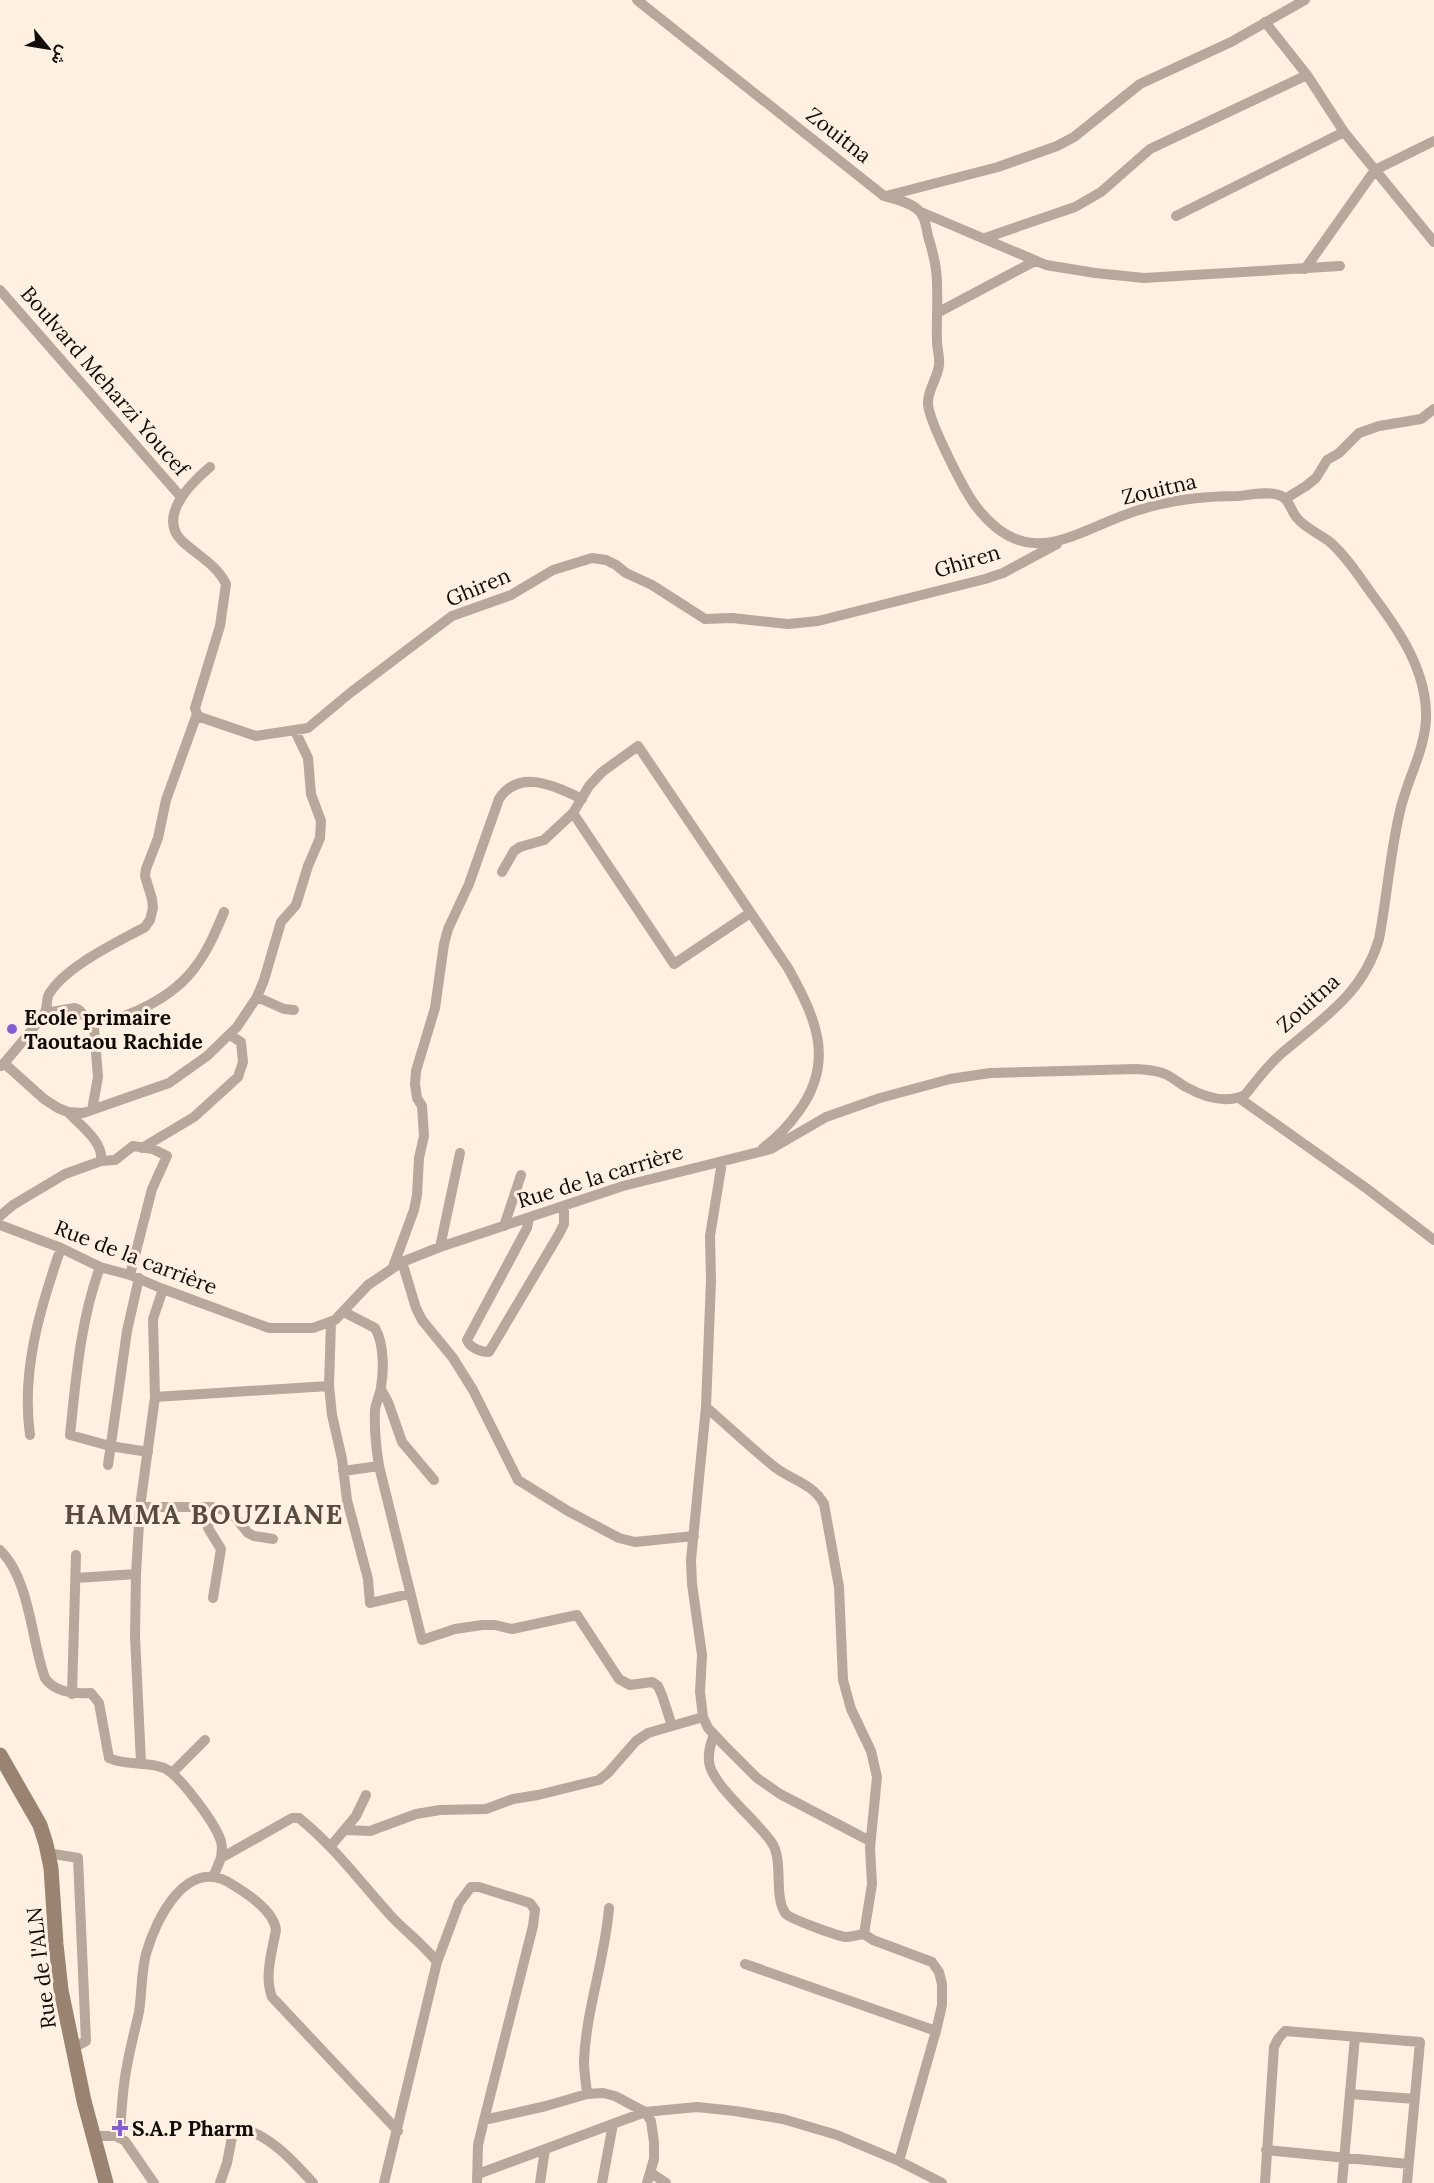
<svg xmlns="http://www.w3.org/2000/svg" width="1434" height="2183" viewBox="0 0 1434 2183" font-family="Lora,Vazirmatn,serif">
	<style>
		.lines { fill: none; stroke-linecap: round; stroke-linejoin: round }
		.minor { stroke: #b8a79b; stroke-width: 10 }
		.secondary { stroke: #9b8371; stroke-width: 15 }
		.poi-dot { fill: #845ed8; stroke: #fff0e2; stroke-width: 2 }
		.labels { text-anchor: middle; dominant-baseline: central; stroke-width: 6; stroke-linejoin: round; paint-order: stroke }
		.street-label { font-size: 21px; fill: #100c07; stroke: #fff0e2 }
		.poi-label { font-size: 21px; font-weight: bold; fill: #100c07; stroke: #fff0e2; text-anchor: start }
		.district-label { font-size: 27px; font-weight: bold; letter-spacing: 1.5px; fill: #584c41; stroke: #fff0e2 }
	</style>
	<rect width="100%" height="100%" fill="#fff0e2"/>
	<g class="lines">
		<path class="minor" d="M1265,22L1307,75L1344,132L1434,242
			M886,196L998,167L1057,146L1074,137L1140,84L1231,42L1305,0
			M921,212L1046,265L1095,273L1144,278L1340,266
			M1176,216L1344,132
			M985,238L1075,207L1101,192L1150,149L1307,75
			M1305,269L1375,170L1434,141
			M0,290L181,497
			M937,313L1035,261
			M210,467C191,483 157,516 182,541C198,556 216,564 226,584L220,626L195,708L197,714L200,717L256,736L308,728L350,693L452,616L511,595L553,570L592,558L606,560L616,565L626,573L652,585L705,619L732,618L788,624L818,621L985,579L1003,573L1057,544
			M1285,499L1306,486L1316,478L1327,460L1339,453L1359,433L1379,426L1421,419L1434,409
			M573,813L674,964L750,913
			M502,872L514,851L520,847L544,840L573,813L589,786L602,772L638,746L788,968C815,1017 836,1060 799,1111C789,1125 777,1138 763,1148
			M257,997L284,1009L294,1010
			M45,1013L75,1008L79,1010L92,1024C129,1019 174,997 196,966C208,950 216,931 224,912
			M5,1064L44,1099L58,1108L68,1112L83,1113L169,1083L207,1056L237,1027L257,997L264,980L281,922L296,905L308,866L320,838L321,821L311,794L308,758L295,731
			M1,1066C4,1064 44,1016 45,1012C48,1006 46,999 49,994C66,966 116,943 145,927L150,920L153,908L152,899L145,876L146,869L158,838L166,800L197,714
			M1239,1098L1366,1188L1434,1240
			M92,1110L98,1077L94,1028L92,1024
			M68,1112C80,1125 104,1142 101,1161
			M142,1148L194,1117L238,1077L243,1062L241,1042L230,1035
			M722,1162L710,1236L711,1280L706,1407C729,1427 752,1449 776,1468C794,1481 813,1484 824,1504L839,1587L843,1680L851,1709L871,1751L877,1777L870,1848L872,1884L864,1934L873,1940L932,1962L939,1972L942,1984V2005L936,2031L899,2161
			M0,1216L13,1205L65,1174L101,1161L115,1160L133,1146L153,1149L167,1156L152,1189L130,1275
			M529,1218L527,1228L467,1340C470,1348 481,1352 489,1352L559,1234L564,1224V1207
			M0,1225L61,1248L100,1267L130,1275L163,1289L269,1328H313L335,1320L368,1285L402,1262L440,1247L623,1186L771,1149L826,1117L880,1098L950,1079L990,1073L1137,1069C1146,1070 1156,1070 1165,1074C1172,1077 1179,1083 1186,1087C1204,1097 1226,1104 1245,1095C1257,1080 1268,1065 1282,1053C1323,1018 1363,994 1379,939C1387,897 1390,853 1400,811C1407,780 1424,752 1426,720C1428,672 1399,630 1371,593C1359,576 1346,556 1330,542C1320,534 1305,528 1297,518C1290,510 1290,499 1279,495C1267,491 1250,495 1238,496C1205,496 1170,500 1139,510C1076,529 1029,577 975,505C964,490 929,422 928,404C927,390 938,378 939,365C940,357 937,349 937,341C936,318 939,294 936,270C935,259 931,247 928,236C926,227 925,215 917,209C909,202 895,199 884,196L637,0
			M504,1226L521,1175
			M440,1247L460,1153
			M402,1262L416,1308L422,1320L453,1358L473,1390L518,1480L568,1511L619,1538L635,1542L694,1536
			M100,1267C80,1322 76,1379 70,1435L110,1446L148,1452
			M393,1267L414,1210L417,1195L419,1158L424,1136L422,1106L417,1098L415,1084L416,1071L435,1008L444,944L448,929L469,884L499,799C519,768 555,786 582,799
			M331,1322L329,1386L332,1415L342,1459L347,1500L368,1579L370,1603L409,1594
			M381,1389L388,1402L402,1442L434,1480
			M155,1397L329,1386
			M706,1407L691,1560L692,1584L702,1655L700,1692L703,1717L708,1728L724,1745L757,1778L780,1794L870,1841
			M30,1435C21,1371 40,1308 61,1248
			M108,1465L127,1331L139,1278
			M379,1466L422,1640L455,1629L482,1625H495L512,1629L577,1615L619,1679L630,1685L652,1682L658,1686L662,1695L672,1726
			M343,1471L379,1466C376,1447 374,1429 375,1410C376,1402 380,1395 381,1387C384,1370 384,1343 375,1328L344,1312
			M140,1507H212L231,1512L248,1533L254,1536L273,1539
			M212,1507L208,1528L221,1549L213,1598
			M0,1550C30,1579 31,1640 45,1678C55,1693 75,1694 91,1693L99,1703L109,1758C126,1766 146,1761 164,1768C179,1774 212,1820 219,1836C223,1844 222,1850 221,1858
			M76,1578L136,1574
			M72,1694L76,1555
			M714,1734C711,1743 708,1751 709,1761C710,1784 758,1821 772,1843C784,1861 773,1898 786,1914C791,1919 837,1936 846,1937C851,1937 858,1935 864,1934
			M141,1763L135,1636L136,1574L140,1507L155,1397L153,1319L163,1289
			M172,1773L205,1740
			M345,1830L370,1831L416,1814L440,1810L486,1809L513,1799L538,1795L599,1780L608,1773L636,1741L648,1733L703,1717
			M330,1847L356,1816L366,1795
			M48,1853L78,1858L86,2041L73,2048
			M214,1875L221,1858L292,1818H299C334,1846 361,1883 391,1916C406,1932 424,1945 437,1962
			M745,1964L936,2031
			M587,2094C586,2083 584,2072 584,2061C586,2010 605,1959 609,1908
			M1350,2094L1415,2099
			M484,2120L546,2106L587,2094L603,2093L615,2096L645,2112L651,2121L654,2142V2159L647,2183
			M94,2136H116L125,2141L154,2183
			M119,2138C122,2114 122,2089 127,2066C130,2048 135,2030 139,2012C142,1993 141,1973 146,1954C156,1918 188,1854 233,1885C248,1894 274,1911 276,1930C272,1952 264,1976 272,1997L398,2131
			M1266,2150L1408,2164
			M651,2173L666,2183
			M478,2174L645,2112L697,2107L735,2111L783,2119L837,2135L899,2161L942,2183
			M220,2183L227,2163L233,2132L239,2128C268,2133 294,2162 313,2183
			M384,2183L437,1962L459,1903L471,1887H479L530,1903L535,1910L533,1926L484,2120L478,2145L477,2183
			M540,2183L545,2149
			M602,2183L613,2124
			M1265,2183L1274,2047L1278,2039L1285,2031L1420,2042L1407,2183
			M1342,2183L1355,2037"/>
		<path class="secondary" d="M0,1755L40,1825L46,1844L51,1868L56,1944L61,1990L84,2101L106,2183"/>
	</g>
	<g class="poi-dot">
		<circle cx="12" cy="1029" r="6"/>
		<path d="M117 2119h6v6h6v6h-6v6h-6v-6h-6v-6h6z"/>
	</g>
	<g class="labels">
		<g class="street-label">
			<text transform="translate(839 135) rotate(38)">Zouitna</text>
			<text transform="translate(105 381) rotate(49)">Boulvard Meharzi Youcef</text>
			<text transform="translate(1159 489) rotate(-13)">Zouitna</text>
			<text transform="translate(967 561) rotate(-17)">Ghiren</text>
			<text transform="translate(478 587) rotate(-23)">Ghiren</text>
			<text transform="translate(1308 1003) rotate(-42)">Zouitna</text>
			<text transform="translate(600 1176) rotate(-17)">Rue de la carrière</text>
			<text transform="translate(136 1257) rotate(21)">Rue de la carrière</text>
			<text transform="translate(41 1968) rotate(-97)">Rue de l'ALN</text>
		</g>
		<g class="poi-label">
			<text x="24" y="1017">Ecole primaire<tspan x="24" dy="24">Taoutaou Rachide</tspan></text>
			<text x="132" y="2128">S.A.P Pharm</text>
		</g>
		<g class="district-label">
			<text x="204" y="1514">HAMMA BOUZIANE</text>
		</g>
	</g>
	<g transform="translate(48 48) rotate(120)" stroke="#fff0e2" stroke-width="4.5" paint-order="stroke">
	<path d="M0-4.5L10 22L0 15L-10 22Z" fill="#100c07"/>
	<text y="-9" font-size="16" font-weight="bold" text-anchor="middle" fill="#100c07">ش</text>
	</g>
</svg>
